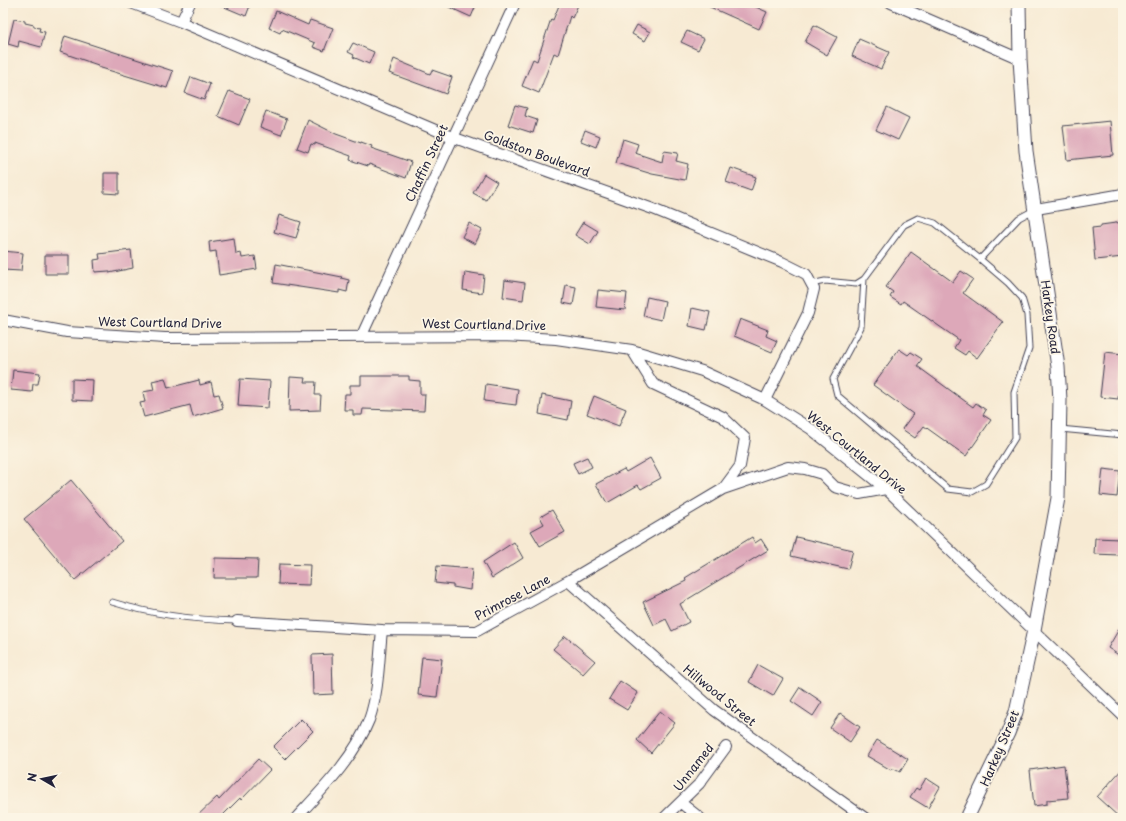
<svg xmlns="http://www.w3.org/2000/svg" width="1126" height="821" viewBox="0 0 1126 821" font-family="'Playpen Sans',sans-serif">
	<style>
		.building { fill: #dda8b9 }
		.lines { fill: none; stroke-linecap: round; stroke-linejoin: round }
		.service-casing { stroke: #424052; stroke-width: 7 }
		.minor-casing { stroke: #424052; stroke-width: 12 }
		.tertiary-casing { stroke: #424052; stroke-width: 15 }
		.service { stroke: #fff; stroke-width: 5 }
		.minor { stroke: #fff; stroke-width: 10 }
		.tertiary { stroke: #fff; stroke-width: 13 }
		.labels { text-anchor: middle; dominant-baseline: central; stroke-width: 3.5; stroke-linejoin: round; paint-order: stroke }
		.street-label { font-size: 12px; fill: #22223b; stroke: #fcf5e5 }
	</style>
	<rect width="100%" height="100%" fill="#fcf5e5"/>
	<filter id="ink" filterUnits="userSpaceOnUse"><feTurbulence type="fractalNoise" baseFrequency=".025" numOctaves="2"/><feDisplacementMap in="SourceGraphic" scale="8" xChannelSelector="R" yChannelSelector="G"/><feConvolveMatrix kernelMatrix="1 2 1 2 8 2 1 2 1" color-interpolation-filters="sRGB"/></filter>
	<filter id="wash" filterUnits="userSpaceOnUse"><feTurbulence type="fractalNoise" baseFrequency=".012" numOctaves="4" result="noise"/><feDisplacementMap in="SourceGraphic" scale="16" xChannelSelector="R" yChannelSelector="G"/><feGaussianBlur stdDeviation="0.9" result="paint"/><feColorMatrix in="noise" values="0 0 0 0 0 0 0 0 0 0 0 0 0 0 0 0 0 1.4 0 .05"/><feComposite in="paint" operator="in"/></filter>
	<g filter="url(#wash)">
		<rect width="100%" height="100%" fill="#f7ead3"/>
		<g id="blocks">
			<path class="building" d="M215,3H251L246,16Z
				M440,3H477L471,17Z
				M560,3H579L572,18L570,16L558,55L554,53L539,93L522,86L533,59L537,61L551,19L553,20Z
				M701,3H747L767,12L759,29Z
				M276,11L308,25L310,20L333,28L324,51L313,47L315,43L282,29L280,33L269,28Z
				M14,19L25,21V23L34,25V27L40,28L39,31L45,32L41,47L19,41L18,47L8,44Z
				M637,25L650,32L645,41L632,34Z
				M814,25L837,37L827,55L805,42Z
				M687,31L704,39L698,50L681,42Z
				M65,36L173,71L167,88L98,67V65L60,52Z
				M859,39L889,52L881,69L852,56Z
				M353,43L374,52L369,64L353,57L354,55L348,52Z
				M394,59L430,74L432,70L452,77L446,94L389,73Z
				M191,77L210,84L204,100L185,93Z
				M229,91L250,99L239,125L218,116Z
				M515,105L527,108L525,116L537,120L533,133L508,125Z
				M887,107L909,118L898,140L876,130Z
				M266,111L287,119L281,135L260,127Z
				M308,120L336,134L361,143V142L372,146L371,148L411,162L406,178L369,164L368,166L350,160L351,156L315,143V145L311,144L308,152L297,148Z
				M1110,121L1113,155L1067,160L1063,126Z
				M585,130L600,136L596,147L581,141Z
				M623,139L638,144L635,153L662,162L664,151L678,153L676,161L688,164L685,180L652,174L616,163Z
				M731,168L756,177L751,191L726,182Z
				M104,173H119V194L104,193Z
				M484,174L497,182L486,200L473,193Z
				M279,215L301,222L296,238L274,232Z
				M583,222L598,231L590,244L575,235Z
				M1123,222V257L1095,260L1092,228L1101,227V225Z
				M469,223L482,230L475,244L462,237Z
				M234,238L236,254L241,253L242,258L255,256L257,269L219,275L216,251L210,252L209,242Z
				M131,250L133,268L109,273V271L95,272L94,260L100,259L99,254Z
				M3,251L23,253L21,271L3,270Z
				M911,252L953,282L961,271L973,279L963,293L1003,322L977,358L968,351L965,355L954,348L959,340L903,301L901,304L890,297L893,292L886,287Z
				M45,255H69V274H45Z
				M276,264L342,277L341,278L349,280L347,292L339,290V293L273,283Z
				M465,272L484,275L482,293L463,290Z
				M505,280L525,283L523,300L503,297Z
				M566,285L576,287L573,305L563,303Z
				M598,290L627,293L625,310L596,307Z
				M647,297L665,301L661,320L643,316Z
				M692,308L710,312L706,330L689,326Z
				M740,319L768,330L766,336L777,341L772,352L734,336Z
				M899,349L908,355L911,352L922,359L917,366L973,407L976,403L986,410L983,415L991,420L966,456L924,426L915,438L902,429L913,414L873,385Z
				M1105,352L1123,354L1118,399L1100,397Z
				M13,370L40,373L38,384H33L32,392L11,390Z
				M361,376H409V380L420,381V394H425L424,411L363,409L362,415H353V410H344L345,394H350V385H361Z
				M290,377L305,378L304,382H316L315,395H321L320,410L289,411Z
				M165,378L168,388L199,380L200,385L211,382L214,395L219,394L223,408L193,417L190,405L144,417L140,403L145,402L143,392L154,390L152,381Z
				M72,379L93,380L92,401L72,400Z
				M240,379L270,381L268,408L238,406Z
				M486,384L518,389L516,405L484,401Z
				M542,395L571,401L568,420L539,414Z
				M594,396L626,409L619,426L587,414Z
				M587,457L592,467L578,474L573,463Z
				M650,458L661,478L641,489L638,485L607,503L596,484L624,469L626,472Z
				M1103,469L1120,471L1117,497L1100,495Z
				M71,480L122,541L75,580L24,519Z
				M552,510L565,532L540,546L531,531L544,524L540,517Z
				M752,537L755,543L761,539L768,550L680,604L689,622L672,631L666,619L654,625L643,602L686,581L685,578Z
				M796,537L853,550L848,569L791,556Z
				M1095,538L1120,539L1119,555L1094,554Z
				M514,542L523,558L492,578L483,562Z
				M215,558L258,559L257,578H214Z
				M279,564L310,565L309,585L278,584Z
				M437,566L472,569L470,590L453,587V585L435,583Z
				M1123,622V658L1108,648Z
				M565,636L595,661L583,674L553,649Z
				M332,654L333,694L313,695L312,655Z
				M422,657L442,659L437,697L418,695Z
				M758,665L783,679L773,696L749,682Z
				M620,681L638,693L627,710L609,699Z
				M800,687L822,702L813,716L791,701Z
				M660,711L675,723L651,753L637,740Z
				M840,713L860,727L850,742L830,728Z
				M301,719L313,731L285,759L273,747Z
				M877,740L908,759L900,772L892,768L891,770L867,756Z
				M258,759L270,770L241,800L240,798L220,818H195L217,797L219,800Z
				M1064,765L1068,798L1047,800V804L1034,806L1030,770Z
				M1123,768V818H1120L1097,797Z
				M926,778L940,787L928,808L910,797L916,788L919,790Z"/>
		</g>
	</g>
	<g filter="url(#ink)">
		<use href="#blocks" fill-opacity="0" stroke="#424052" stroke-width="1"/>
		<g class="lines">
			<defs>
				<path id="service" d="M864,279L861,327L833,379L837,395L948,489L972,492L986,484L1015,438L1014,392L1029,348L1027,315L1022,298L1008,283L980,259
					M811,284L825,281L856,284L864,279L904,225L918,218L935,223L980,259L1019,218L1034,210
					M1060,429L1123,435
					M112,602C153,615 195,620 237,621"/>
				<path id="minor" d="M131,3L181,22L452,137L653,209L782,262L806,274L814,289L808,313L765,400
					M891,3L1020,59
					M181,22L190,3
					M1036,209L1123,194
					M3,320L67,332L165,338L504,336L556,339L632,350L702,371L765,400L811,429L886,489L1123,716
					M362,335L515,3
					M723,489L788,467L805,469L822,474L835,487L859,494L886,489
					M568,581L714,710L865,818
					M237,621L382,630L477,631L568,581L723,489L740,466L745,438L723,417L653,384L632,350
					M681,803L700,818
					M296,818C323,789 354,758 369,720C379,692 379,659 382,630
					M664,818L699,784L726,747"/>
				<path id="tertiary" d="M967,818L1008,733L1016,712L1034,630L1058,498L1060,400L1058,367L1026,151L1020,59L1019,3"/>
			</defs>
			<use href="#service" class="service-casing"/>
			<use href="#minor" class="minor-casing"/>
			<use href="#tertiary" class="tertiary-casing"/>
			<use href="#service" class="service"/>
			<use href="#minor" class="minor"/>
			<use href="#tertiary" class="tertiary"/>
		</g>
	</g>
	<g class="labels">
		<g class="street-label">
			<text transform="translate(537 153) rotate(20)">Goldston Boulevard</text>
			<text transform="translate(426 163) rotate(-65)">Chaffin Street</text>
			<text transform="translate(1051 317) rotate(82)">Harkey Road</text>
			<text transform="translate(160 322) rotate(1)">West Courtland Drive</text>
			<text transform="translate(484 324) rotate(1)">West Courtland Drive</text>
			<text transform="translate(857 452) rotate(39)">West Courtland Drive</text>
			<text transform="translate(512 597) rotate(-28)">Primrose Lane</text>
			<text transform="translate(720 695) rotate(39)">Hillwood Street</text>
			<text transform="translate(999 748) rotate(-67)">Harkey Street</text>
			<text transform="translate(693 767) rotate(-52)">Unnamed</text>
		</g>
	</g>
	<rect width="1126" height="821" fill="none" stroke="#fcf5e5" stroke-width="16"/>
	<g transform="translate(42 779) rotate(279)" stroke="#fcf5e5" stroke-width="3" paint-order="stroke">
	<path d="M0-3L7 15L0 10L-7 15Z" fill="#22223b"/>
	<text y="-6" font-size="11" font-weight="bold" text-anchor="middle" fill="#22223b">N</text>
	</g>
</svg>
